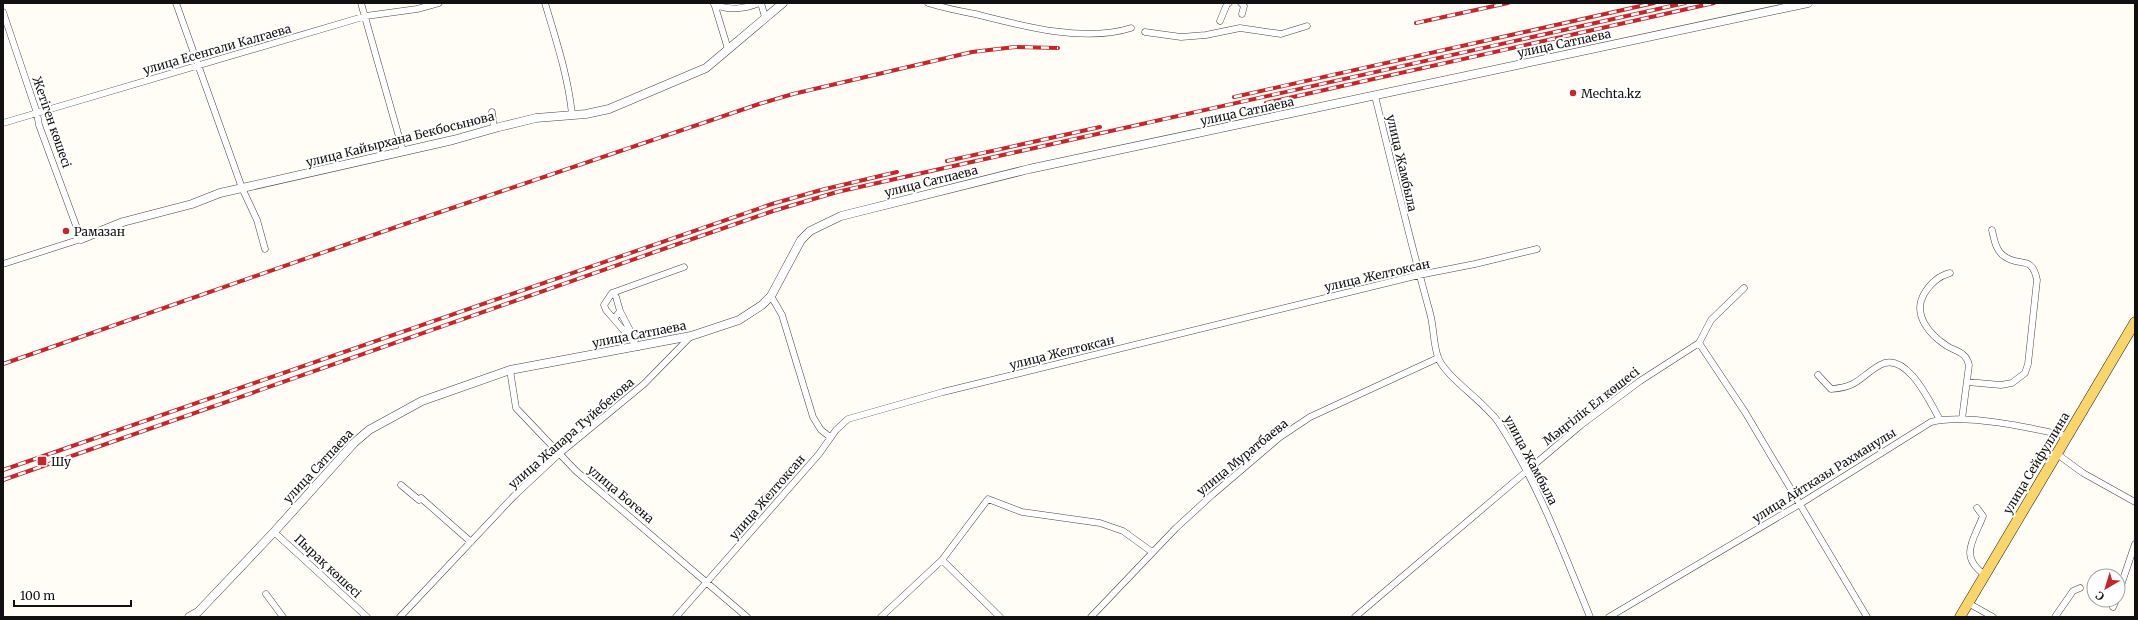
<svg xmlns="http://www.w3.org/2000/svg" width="2138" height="620" viewBox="0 0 2138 620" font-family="Merriweather,serif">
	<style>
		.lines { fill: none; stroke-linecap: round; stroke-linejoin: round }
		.minor-casing { stroke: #444; stroke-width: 7 }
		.tertiary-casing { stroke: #444; stroke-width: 9 }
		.primary-casing { stroke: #222; stroke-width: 11 }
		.minor { stroke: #fff; stroke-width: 6 }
		.tertiary { stroke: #fff; stroke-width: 8 }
		.primary { stroke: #f9d66b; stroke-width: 10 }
		.rail-casing { stroke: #c4262e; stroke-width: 4 }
		.rail { stroke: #fff; stroke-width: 2.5; stroke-dasharray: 8; stroke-linecap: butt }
		.poi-dot { fill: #c4262e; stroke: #fff; stroke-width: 1.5 }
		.labels { text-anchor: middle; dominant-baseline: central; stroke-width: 4; stroke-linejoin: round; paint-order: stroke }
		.street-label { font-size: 12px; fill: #111; stroke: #fff }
		.poi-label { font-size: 12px; fill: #111; stroke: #fff; text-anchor: start }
	</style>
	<rect width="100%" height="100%" fill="#fffdf5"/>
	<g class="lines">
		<defs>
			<path id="minor" d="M176,3L242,188L257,220L265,249
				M361,3L403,151
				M545,3C556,40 568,76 572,114
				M714,3L728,49
				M761,3L765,17
				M928,3C944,8 959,11 975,14C1022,26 1084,43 1131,28
				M1241,3L1244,6L1242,14
				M714,4C728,11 745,9 759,3
				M3,12L37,113L39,125L81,239L3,264
				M1220,21L1227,4L1229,3
				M1145,32L1181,37L1206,35L1240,28L1281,34L1307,26
				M1375,96C1393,169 1410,241 1430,313C1434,327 1433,343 1438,357C1444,376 1485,402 1499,423C1538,483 1563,551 1590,617
				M492,112L494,128
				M3,123L366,16L417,9L439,3
				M1950,273C1938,276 1930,284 1924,294C1912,315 1930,335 1947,346C1957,352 1966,352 1969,365L1962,419
				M612,293L616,297L620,311L614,319
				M771,296L782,315L813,417L821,430L830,437
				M620,311L635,340
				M1699,343L1745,412L1867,617
				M638,347L606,310L604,305L612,293L684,267
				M510,370L516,408L576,471L747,617
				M1818,375L1831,389C1859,387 1859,377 1880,365C1906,350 1930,402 1940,420
				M1967,382L2001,385L2012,383L2025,373L2028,364L2037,280C2032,254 2019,268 2004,256C1996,251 1994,239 1992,230
				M2057,454L2083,473L2135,502
				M401,485L419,500
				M421,498L471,542
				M1977,508L1983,516C1974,540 1958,556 1985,575
				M274,532L367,617
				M942,560L1000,617
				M266,594L283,617
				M2118,594L2135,544
				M1968,603L1993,617
				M2113,607L2116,600
				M400,617L514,496L559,454L644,384L691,336
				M676,617L819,454L836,430L848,419L943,392L1419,275L1475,264L1537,249
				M881,617L942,560L988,499L1022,512L1100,523L1123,531L1152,552
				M1091,617L1176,528L1212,495L1280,437L1310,417L1438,358
				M1355,617L1581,425L1640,381L1699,343L1711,320L1744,288
				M1609,617L1800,504L1931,422C1965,413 2032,428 2067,436
				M2055,617L2073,591L2080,588"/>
			<path id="tertiary" d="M81,239L123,222L192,204L220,193L453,140L499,127L536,118L586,114L609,109L706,68L783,3
				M189,617L198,612L274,532L354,443L369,430L422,401L510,370L691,336L739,320L762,305L771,296L801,240L810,231L841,216L1029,169L1808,3"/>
			<path id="primary" d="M1960,617L2135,322"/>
		</defs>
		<use href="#minor" class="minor-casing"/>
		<use href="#tertiary" class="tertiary-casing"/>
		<use href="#primary" class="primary-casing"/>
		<use href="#minor" class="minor"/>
		<use href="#tertiary" class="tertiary"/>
		<use href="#primary" class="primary"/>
		<defs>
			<path id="rail" d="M1416,23L1508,3
				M1234,97L1654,3
				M1266,103L1714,3
				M947,161L1100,127
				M3,364L402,225L759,104L793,94L972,52L1015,47L1058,48
				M3,470L772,204L821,190L897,172
				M3,480L672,246L773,211L837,192L1685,3"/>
		</defs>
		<use href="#rail" class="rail-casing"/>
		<use href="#rail" class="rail"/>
	</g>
	<g class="poi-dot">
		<circle cx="1573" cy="93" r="4"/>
		<circle cx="66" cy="231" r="4"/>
		<rect x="37" y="456" width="10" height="10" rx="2"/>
	</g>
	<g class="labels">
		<g class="street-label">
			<text transform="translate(1564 43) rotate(-12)">улица Сатпаева</text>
			<text transform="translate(217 49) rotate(-16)">улица Есенгали Калгаева</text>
			<text transform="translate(1247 111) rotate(-12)">улица Сатпаева</text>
			<text transform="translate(52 122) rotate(71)">Жетіген көшесі</text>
			<text transform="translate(400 139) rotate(-14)">улица Кайырхана Бекбосынова</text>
			<text transform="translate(1402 163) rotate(77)">улица Жамбыла</text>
			<text transform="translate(931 181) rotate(-14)">улица Сатпаева</text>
			<text transform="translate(1377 275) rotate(-13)">улица Желтоксан</text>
			<text transform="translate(639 334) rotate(-11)">улица Сатпаева</text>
			<text transform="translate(1062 352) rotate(-14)">улица Желтоксан</text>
			<text transform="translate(1591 406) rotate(-38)">Мәңгілік Ел көшесі</text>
			<text transform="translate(571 433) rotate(-41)">улица Жапара Туйебекова</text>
			<text transform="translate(1242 457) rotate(-39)">улица Муратбаева</text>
			<text transform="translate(1531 460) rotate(62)">улица Жамбыла</text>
			<text transform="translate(2036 463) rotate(-59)">улица Сейфуллина</text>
			<text transform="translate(318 466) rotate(-47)">улица Сатпаева</text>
			<text transform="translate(1824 475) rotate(-32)">улица Айтказы Рахманулы</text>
			<text transform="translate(621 494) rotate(40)">улица Богена</text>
			<text transform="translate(767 497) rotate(-49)">улица Желтоксан</text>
			<text transform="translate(328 566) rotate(43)">Пырақ көшесі</text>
		</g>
		<g class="poi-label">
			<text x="1581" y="93">Mechta.kz</text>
			<text x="74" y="231">Рамазан</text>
			<text x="51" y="461">Шу</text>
		</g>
	</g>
	<rect width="2138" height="620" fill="none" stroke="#111111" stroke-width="8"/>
	<g transform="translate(2106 588) rotate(218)"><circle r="19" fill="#ffffff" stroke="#a0a0a0"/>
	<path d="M0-3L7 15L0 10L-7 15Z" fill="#c4262e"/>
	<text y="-6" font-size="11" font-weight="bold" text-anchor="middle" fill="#111111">С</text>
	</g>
	<path d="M14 600v6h117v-6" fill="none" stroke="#111111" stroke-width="2"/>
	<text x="20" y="600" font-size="12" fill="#111111" stroke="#ffffff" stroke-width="3" paint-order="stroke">100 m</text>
</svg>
